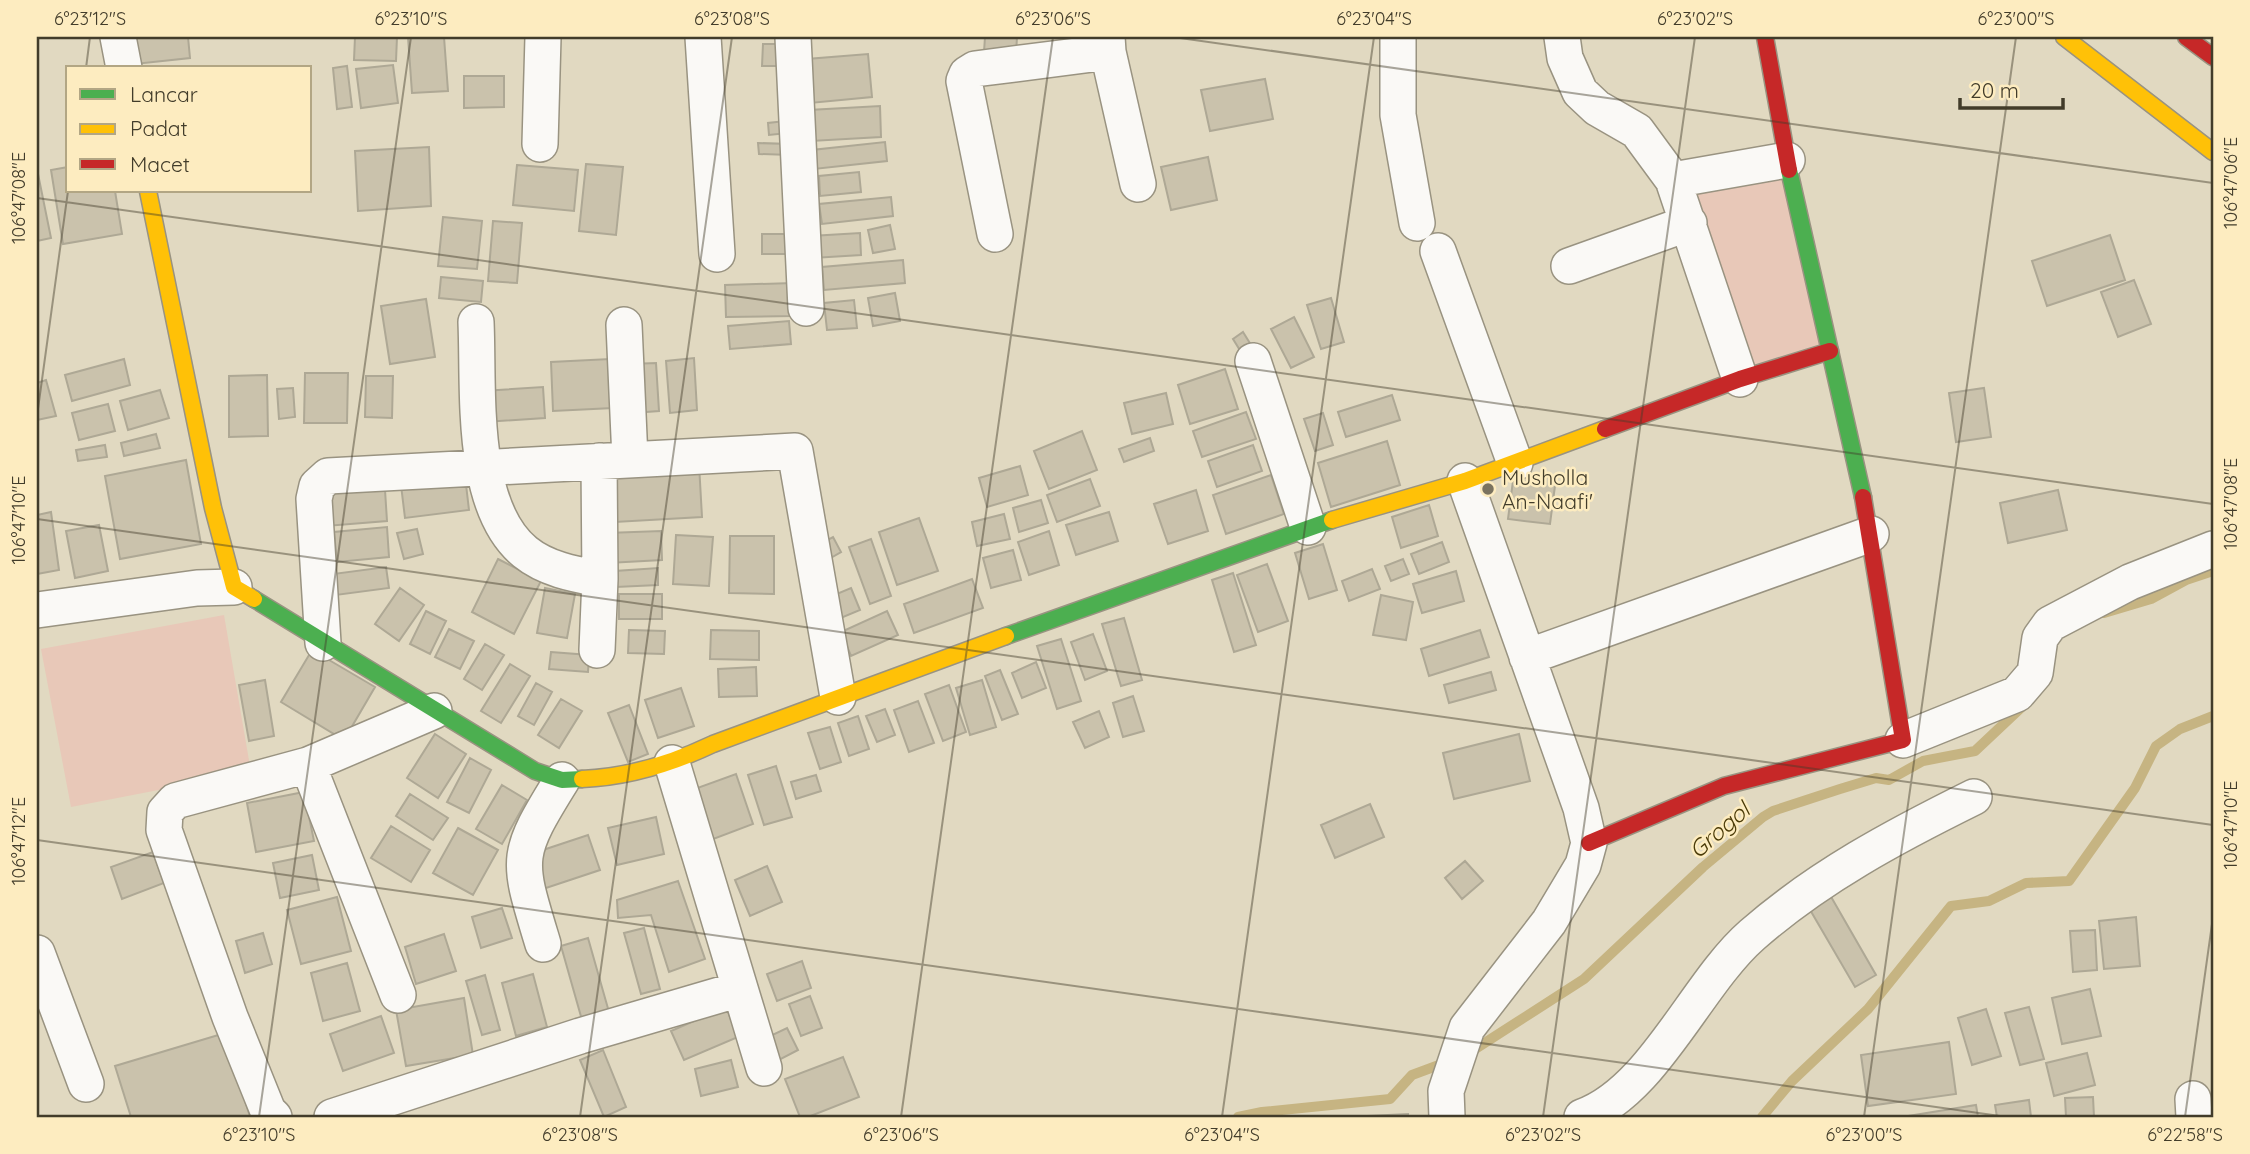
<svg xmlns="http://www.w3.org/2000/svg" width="2250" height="1154" viewBox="0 0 2250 1154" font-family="Quicksand,sans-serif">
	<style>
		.green { fill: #e8c8b8 }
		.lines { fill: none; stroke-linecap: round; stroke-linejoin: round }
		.stream { stroke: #c6b482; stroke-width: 10 }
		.building { fill: #cac2ac; stroke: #aea895; stroke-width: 2 }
		.street-casing { stroke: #999381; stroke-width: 38 }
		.fast-casing { stroke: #999381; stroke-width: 19 }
		.slow-casing { stroke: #999381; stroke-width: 19 }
		.jam-casing { stroke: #999381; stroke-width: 19 }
		.street { stroke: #faf9f6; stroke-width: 35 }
		.fast { stroke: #4caf50; stroke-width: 16 }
		.slow { stroke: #ffc107; stroke-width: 16 }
		.jam { stroke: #c62828; stroke-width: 16 }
		.ticks { fill: none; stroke: #423c2a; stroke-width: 2; stroke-opacity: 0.45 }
		.poi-dot { fill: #7a735f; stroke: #fdecc0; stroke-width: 2.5 }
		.labels { text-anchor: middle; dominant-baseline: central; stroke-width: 5; stroke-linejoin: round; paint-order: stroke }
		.poi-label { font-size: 21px; fill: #423c2a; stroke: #fdecc0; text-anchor: start }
		.water-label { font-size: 23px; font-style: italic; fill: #4b3b08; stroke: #fdecc0 }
		.neatline { fill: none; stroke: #423c2a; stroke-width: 2.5 }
		.ticks-label { font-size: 18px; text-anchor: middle; fill: #423c2a }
	</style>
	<rect width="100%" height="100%" fill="#e1d9c1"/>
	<path class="green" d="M1787,166L1829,349L1739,382L1675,180Z
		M224,615L251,772L71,807L41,649Z"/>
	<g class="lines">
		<path class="stream" d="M2104,613L2151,599L2186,580L2213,571
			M1469,1053L1584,979L1703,867L1763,817L1773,811L1840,789L1876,778L1889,780L1923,761L1975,751L2026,703
			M1238,1117L1262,1112L1390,1099L1412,1075L1447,1062
			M1762,1117L1792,1081L1868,1009L1951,906L1989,901L2026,883L2069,881L2135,788L2156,746L2180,729L2213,716"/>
	</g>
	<path class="building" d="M132,37H188L190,58L135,64Z
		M355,37H397L396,61L354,60Z
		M408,37H444L448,91L412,93Z
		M985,37H1017L1016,54L984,52Z
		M763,44H779L778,66H762Z
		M868,54L872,97L810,103L807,59Z
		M393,65L398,103L361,108L356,69Z
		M347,66L352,107L337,109L333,68Z
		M464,76H504V107L464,108Z
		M1265,79L1273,119L1210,131L1201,90Z
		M880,106L881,137L811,141L809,110Z
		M785,121L787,133L769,135L768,123Z
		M885,142L887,161L814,169L812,150Z
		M758,143L790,144V155L759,154Z
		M429,147L431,206L358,211L355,151Z
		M1208,157L1217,200L1171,210L1161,167Z
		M586,164L623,167L616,235L579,231Z
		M517,165L578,170L574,211L513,205Z
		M68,167V191H115L122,234L63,244L51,170Z
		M37,169L51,238L37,241Z
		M859,172L861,192L820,196L819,176Z
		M891,197L893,216L822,224L819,204Z
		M443,217L482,221L477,269L438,266Z
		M493,221L522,223L517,283L488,281Z
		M890,225L895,249L873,253L868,230Z
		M860,233L861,255L813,258L811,236Z
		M762,234H792L793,254H762Z
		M2110,235L2125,280L2047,306L2032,261Z
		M903,260L905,283L824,290L822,267Z
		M441,277L483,281L481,302L439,298Z
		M2134,280L2151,324L2118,337L2101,292Z
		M793,283V316L726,317L725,285Z
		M895,293L900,321L873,326L868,298Z
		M1331,298L1344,342L1321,349L1307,305Z
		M426,299L435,357L390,364L381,306Z
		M854,300L857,328L827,330L824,303Z
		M1294,317L1314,357L1291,368L1271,329Z
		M789,321L791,344L730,349L728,326Z
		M1243,332L1256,353L1246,360L1233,339Z
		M694,358L697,410L670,413L666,361Z
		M124,359L130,385L72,401L65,375Z
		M610,359L613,408L553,411L551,362Z
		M656,363L659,411L633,413L630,364Z
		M1225,369L1238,409L1190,424L1178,385Z
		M305,373H348L347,423H304Z
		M267,375L268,436L229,437V376Z
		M366,376H393L392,418L365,417Z
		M46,380L56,416L37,420V383Z
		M543,387L545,418L485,422L483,391Z
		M293,388L295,417L279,419L277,389Z
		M1984,388L1991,437L1956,442L1949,393Z
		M160,390L169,418L128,430L120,401Z
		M1166,393L1173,424L1132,434L1124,403Z
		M1392,395L1400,420L1346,437L1338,412Z
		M108,404L115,431L79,440L72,413Z
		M1246,412L1256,439L1202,457L1193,431Z
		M1323,413L1333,445L1315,451L1304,419Z
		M1082,431L1097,470L1049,489L1034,451Z
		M156,434L160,448L124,456L121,443Z
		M1150,438L1154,451L1124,462L1119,449Z
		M1387,441L1400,485L1331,507L1318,463Z
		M105,445L107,457L78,461L76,450Z
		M1253,445L1262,471L1217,487L1208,461Z
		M186,460L201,544L120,559L105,476Z
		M699,464L702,517L615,522L612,470Z
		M1020,466L1028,495L987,507L979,478Z
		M1514,473L1556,478L1550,524L1508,519Z
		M1271,475L1284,514L1226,534L1213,495Z
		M465,476L469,510L405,518L401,485Z
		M1090,479L1100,506L1057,522L1047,495Z
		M385,490L387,521L326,526L324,494Z
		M1196,490L1208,531L1168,544L1154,504Z
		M2058,490L2067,530L2008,543L2000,503Z
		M1041,500L1048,523L1019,532L1013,508Z
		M1429,505L1438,536L1401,548L1392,517Z
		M51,512L59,570L37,574V515Z
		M1109,512L1118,541L1076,555L1066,525Z
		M1004,514L1010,539L977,546L972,522Z
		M919,518L938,571L897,585L879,532Z
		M99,525L108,571L75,578L66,531Z
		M387,527L389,557L337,562L334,532Z
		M417,529L423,554L404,559L397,533Z
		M661,531L662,560L608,563L607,533Z
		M1049,531L1059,565L1029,575L1018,542Z
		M676,535L713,537L709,586L673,584Z
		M730,536H774V594L729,593Z
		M833,537L841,552L829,559L820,544Z
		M871,539L891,596L870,604L849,547Z
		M1442,542L1449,562L1419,574L1411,554Z
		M1323,544L1337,590L1309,599L1295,553Z
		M1013,550L1021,580L991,588L983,558Z
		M498,559L541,581L514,634L472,612Z
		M1403,559L1409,574L1391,581L1385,566Z
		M1267,564L1288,621L1258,632L1237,575Z
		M386,567L389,588L336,595L333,574Z
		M658,568V585L616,587L615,571Z
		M1372,569L1380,589L1349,601L1342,581Z
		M1456,571L1464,601L1422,613L1413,584Z
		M1233,573L1256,645L1234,652L1212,580Z
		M972,579L983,608L914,633L904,604Z
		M400,588L424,605L399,641L375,624Z
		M545,588L575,594L567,638L537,633Z
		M851,588L860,610L836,620L827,598Z
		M619,594H662V619H619Z
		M1381,595L1413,602L1406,640L1373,635Z
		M426,611L446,621L430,654L410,644Z
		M887,611L898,635L851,656L841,632Z
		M1124,618L1142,680L1121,686L1102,624Z
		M449,629L474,641L460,669L435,657Z
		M629,630L665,631L664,654L628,653Z
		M711,630L759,631V660L710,659Z
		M1480,630L1489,657L1429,676L1421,649Z
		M1093,634L1107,671L1085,680L1071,642Z
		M1061,639L1081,701L1057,709L1037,646Z
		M485,644L504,655L482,690L464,679Z
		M312,650L375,687L344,740L281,702Z
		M551,652L589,655L588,672L549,669Z
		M1036,662L1046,688L1022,698L1012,673Z
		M510,664L530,676L501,723L481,711Z
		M756,667L757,696L719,697L718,669Z
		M1000,670L1018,714L1002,720L985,676Z
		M1491,672L1496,690L1449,703L1444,685Z
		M265,680L274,736L249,741L239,685Z
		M982,680L996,727L970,735L956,688Z
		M536,683L552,692L534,725L518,716Z
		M949,685L966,732L943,741L925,694Z
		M681,688L694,726L658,738L645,700Z
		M1133,696L1144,731L1123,737L1113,703Z
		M561,699L582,711L559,748L538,735Z
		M918,701L934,743L909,752L894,710Z
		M629,705L648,754L628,762L608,713Z
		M885,709L895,735L877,742L866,716Z
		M1099,711L1109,737L1085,748L1073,722Z
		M858,716L869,749L849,756L838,723Z
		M830,727L841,762L820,769L808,733Z
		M435,734L466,754L438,798L407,778Z
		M1519,734L1530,781L1454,799L1443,753Z
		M470,758L491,770L469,813L447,802Z
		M776,766L792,817L764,825L748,775Z
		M736,774L753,824L708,841L689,791Z
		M816,775L821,791L796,799L791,782Z
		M502,785L527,800L502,844L476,829Z
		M304,792L314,841L256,852L247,803Z
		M410,794L448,818L433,840L396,816Z
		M1370,804L1384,837L1335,858L1321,825Z
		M656,817L664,854L617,865L608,828Z
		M391,826L430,850L411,882L371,858Z
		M458,828L498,850L473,895L433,873Z
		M588,835L600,870L543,889L531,854Z
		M153,852L164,883L122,899L111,867Z
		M312,855L319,890L280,898L273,863Z
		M1465,861L1483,881L1462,899L1445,878Z
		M767,866L782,902L750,916L735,880Z
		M678,881L705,959L669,972L651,915L618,918L617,900Z
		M1830,895L1876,975L1855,987L1809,908Z
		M337,897L351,951L301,964L287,910Z
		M502,908L512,938L481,948L472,917Z
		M2136,917L2140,966L2104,969L2099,921Z
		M644,928L660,989L641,994L624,933Z
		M2095,930L2097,970L2073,972L2070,931Z
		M263,933L272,964L245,973L236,941Z
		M444,934L456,971L416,984L405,947Z
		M588,938L609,1012L582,1020L561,946Z
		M802,961L811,988L777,1001L767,974Z
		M347,963L360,1011L323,1021L311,973Z
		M533,974L547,1027L516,1036L502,983Z
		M485,975L500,1030L482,1035L466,981Z
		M2090,989L2101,1036L2062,1044L2052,998Z
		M810,996L822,1028L801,1036L789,1004Z
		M464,998L473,1055L406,1066L396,1010Z
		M726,1007L738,1037L684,1060L671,1031Z
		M2029,1007L2044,1059L2020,1065L2005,1013Z
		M1986,1009L2001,1056L1972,1065L1958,1018Z
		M381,1016L394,1053L343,1071L330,1034Z
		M787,1028L798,1050L777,1061L766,1038Z
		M225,1033L250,1117H131L115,1066Z
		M1949,1042L1956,1094L1868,1106L1861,1055Z
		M603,1050L626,1107L604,1117L580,1060Z
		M2087,1053L2095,1085L2054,1096L2046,1063Z
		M843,1057L859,1097L808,1117H800L785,1079Z
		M731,1060L738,1087L701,1096L695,1069Z
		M2093,1097L2094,1117H2066L2065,1098Z
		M2029,1100L2031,1117H1997L1995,1105Z
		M1976,1105L1978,1117H1902Z
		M1408,1114V1117H1346Z"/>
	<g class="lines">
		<defs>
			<path id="street" d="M118,37L124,68
				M703,37L717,254
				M793,37L806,308
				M1107,37L1108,52L1138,184
				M1398,37V115L1417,223
				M1562,37L1565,58L1580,92L1597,108L1637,131L1673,180
				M540,144L543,37
				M995,234L964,81L967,74L975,69L1108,52
				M1438,251L1515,463
				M1569,266L1689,223
				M476,322C479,389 469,506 525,552C546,569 573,574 600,579L599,461
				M624,325L630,459
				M1253,361L1308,527
				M1740,379L1673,180L1787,160
				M37,610L197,588L234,587
				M323,643L314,499L317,486L328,476L795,451L838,697
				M597,650L600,579
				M1527,657L1871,534
				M1903,740L2017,694L2035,673L2040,638L2050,624L2130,582L2213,549
				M672,763L764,1068
				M308,765L398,995
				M543,944C517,858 514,857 562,780
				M37,953L86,1084
				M2193,1099L2194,1117
				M274,1117L268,1111L230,1017L164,830L165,812L175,801L308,765L434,711
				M332,1117L580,1036L740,989
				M1447,1117L1446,1091L1467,1028L1549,922L1583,865L1589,843L1581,808L1465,481
				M1582,1117C1653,1092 1696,984 1752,935C1818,877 1895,836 1974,797"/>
			<path id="fast" d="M1789,170L1863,497
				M254,599L535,771L562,780L582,779
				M1006,636L1332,520"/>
			<path id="slow" d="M2064,37L2213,152
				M148,191L213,508L234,587L254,599
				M1332,520L1465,481L1605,429
				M582,779C629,777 671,764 713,744L1006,636"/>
			<path id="jam" d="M1765,37L1789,170
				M2186,37L2213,57
				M1605,429L1740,379L1830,351
				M1589,843L1724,786L1903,740L1863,497"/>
		</defs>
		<use href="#street" class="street-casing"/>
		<use href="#fast" class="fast-casing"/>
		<use href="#slow" class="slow-casing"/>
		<use href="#jam" class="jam-casing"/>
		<use href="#street" class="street"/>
		<use href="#fast" class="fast"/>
		<use href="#slow" class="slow"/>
		<use href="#jam" class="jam"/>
	</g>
	<path class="ticks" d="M1173,37L2213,183M86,68L90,37M37,198L2213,504M37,416L68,191M37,519L2213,825M37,840L2007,1117M259,1117L411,37M580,1117L732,37M901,1117L1053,37M1222,1117L1374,37M1543,1117L1695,37M1864,1117L2016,37M2185,1117L2213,917"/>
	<circle class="poi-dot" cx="1488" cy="489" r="7"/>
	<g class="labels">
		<g class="poi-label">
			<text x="1502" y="477">Musholla<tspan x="1502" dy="24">An-Naafi'</tspan></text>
		</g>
		<g class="water-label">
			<text transform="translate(1719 830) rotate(-41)">Grogol</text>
		</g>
	</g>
	<rect width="2250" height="1154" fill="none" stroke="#fdecc0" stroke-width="77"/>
	<rect x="66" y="66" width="245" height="126" fill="#fdecc0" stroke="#b2a684" stroke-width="2"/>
	<rect x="80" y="89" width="35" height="10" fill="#4caf50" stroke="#b2a684" stroke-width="2"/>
	<text x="130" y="102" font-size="21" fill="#423c2a">Lancar</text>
	<rect x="80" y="124" width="35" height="10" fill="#ffc107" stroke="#b2a684" stroke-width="2"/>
	<text x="130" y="136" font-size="21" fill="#423c2a">Padat</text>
	<rect x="80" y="159" width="35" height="10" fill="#c62828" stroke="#b2a684" stroke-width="2"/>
	<text x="130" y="172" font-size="21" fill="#423c2a">Macet</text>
	<path d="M1960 98v10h103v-10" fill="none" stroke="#423c2a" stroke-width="3.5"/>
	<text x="1970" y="98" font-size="21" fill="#423c2a" stroke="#fdecc0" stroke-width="5" paint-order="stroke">20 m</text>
	<rect x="38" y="38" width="2174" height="1078" class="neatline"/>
	<g class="ticks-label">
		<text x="90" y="25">6°23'12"S</text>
		<text x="411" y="25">6°23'10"S</text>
		<text x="732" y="25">6°23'08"S</text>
		<text x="1053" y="25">6°23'06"S</text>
		<text x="1374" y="25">6°23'04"S</text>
		<text x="1695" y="25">6°23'02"S</text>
		<text x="2016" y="25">6°23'00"S</text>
		<text transform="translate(2231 183) rotate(-90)" y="6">106°47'06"E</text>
		<text transform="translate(19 198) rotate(-90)" y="6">106°47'08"E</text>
		<text transform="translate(2231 504) rotate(-90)" y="6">106°47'08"E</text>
		<text transform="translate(19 520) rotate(-90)" y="6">106°47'10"E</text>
		<text transform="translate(2231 825) rotate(-90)" y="6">106°47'10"E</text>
		<text transform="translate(19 841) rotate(-90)" y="6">106°47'12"E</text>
		<text x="259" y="1141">6°23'10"S</text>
		<text x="580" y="1141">6°23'08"S</text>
		<text x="901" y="1141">6°23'06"S</text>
		<text x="1222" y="1141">6°23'04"S</text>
		<text x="1543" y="1141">6°23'02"S</text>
		<text x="1864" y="1141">6°23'00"S</text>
		<text x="2185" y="1141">6°22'58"S</text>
	</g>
</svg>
